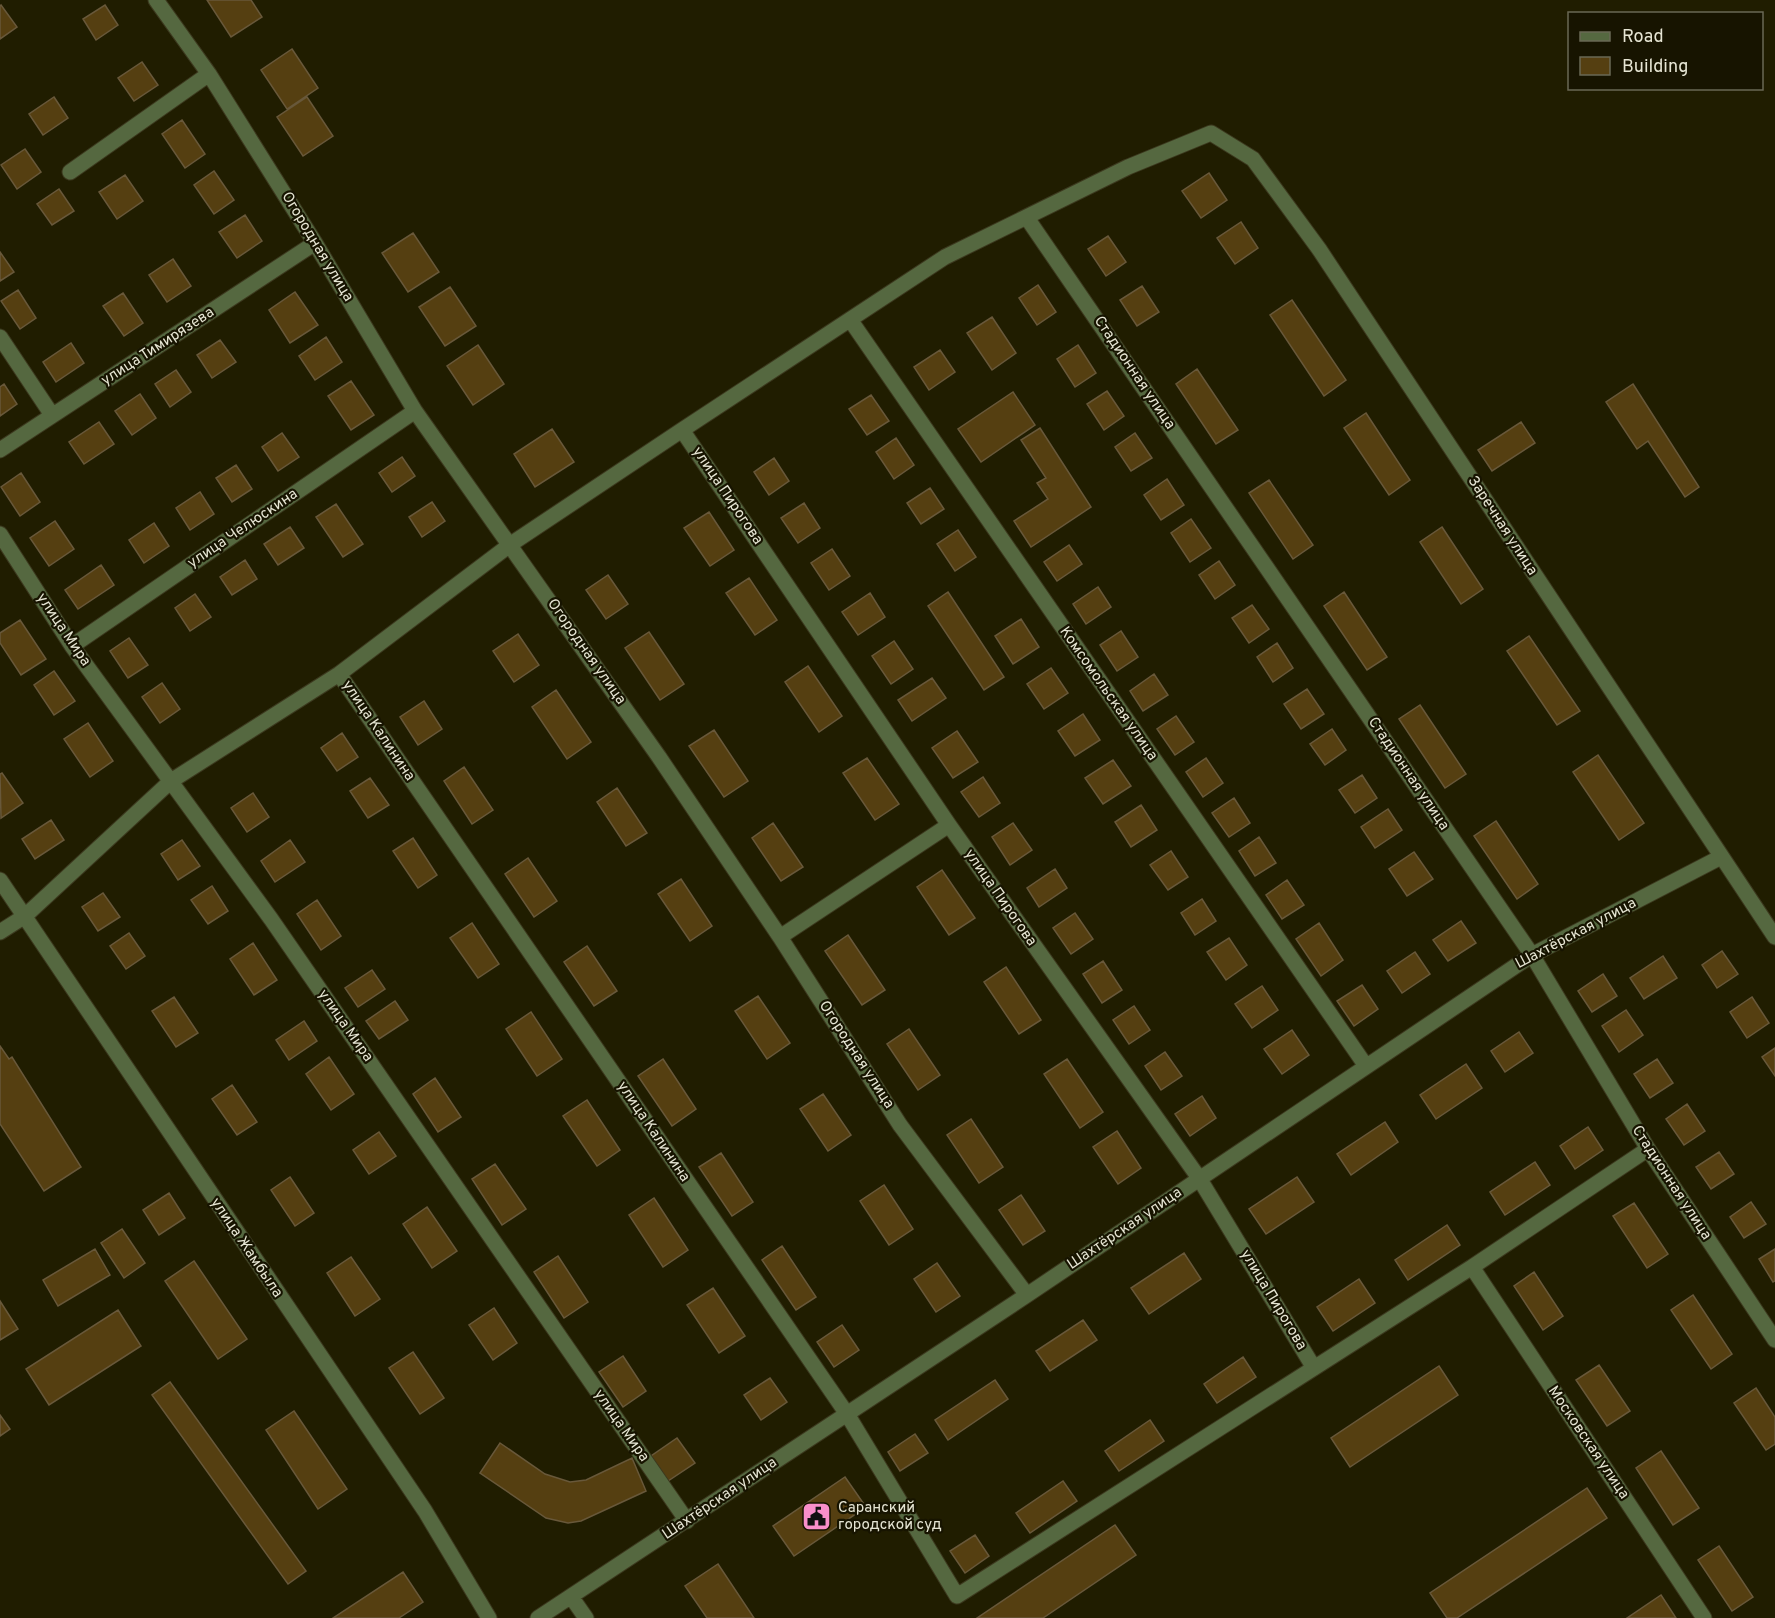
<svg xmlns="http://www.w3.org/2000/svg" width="1775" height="1618" viewBox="0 0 1775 1618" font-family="Overpass,sans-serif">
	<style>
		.building { fill: #553f11; stroke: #68583a; stroke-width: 1.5 }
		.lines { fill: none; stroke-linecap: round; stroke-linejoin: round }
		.minor-casing { stroke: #3c391e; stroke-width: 17 }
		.minor { stroke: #556840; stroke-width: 15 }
		.labels { text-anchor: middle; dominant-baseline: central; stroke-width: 4.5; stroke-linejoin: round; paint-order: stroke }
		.street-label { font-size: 15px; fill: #e6e5d3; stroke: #171400 }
		.poi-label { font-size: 15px; fill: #e6e5d3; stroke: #171400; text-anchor: start }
	</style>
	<rect width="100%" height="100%" fill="#201d00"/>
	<path class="building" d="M207,0H251L262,17L231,37Z
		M1,5L17,27L0,39V6Z
		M105,5L118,25L96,40L83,19Z
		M292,49L318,88L287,109L261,70Z
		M142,62L158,85L134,101L118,78Z
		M54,97L68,118L43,135L29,114Z
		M307,97L333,136L303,156L277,117Z
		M182,120L205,154L185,168L162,134Z
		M25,149L41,172L17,189L1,165Z
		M214,171L234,200L214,214L194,185Z
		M1209,173L1227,200L1201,218L1182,191Z
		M125,175L143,201L117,219L99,192Z
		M59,189L74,211L52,225L37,204Z
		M245,215L262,241L237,258L219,232Z
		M1241,222L1258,248L1235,264L1217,238Z
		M413,233L439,272L408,292L382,253Z
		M1108,236L1126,262L1106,276L1088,249Z
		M0,252L14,272L0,281Z
		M173,259L191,286L167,302L149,275Z
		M1038,285L1056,312L1037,325L1019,298Z
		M1142,286L1159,312L1137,326L1120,300Z
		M450,287L476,326L445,346L419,307Z
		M18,290L36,318L20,329L1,301Z
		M295,292L318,325L290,343L269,310Z
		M123,293L143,323L124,336L103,306Z
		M1292,300L1346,380L1324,396L1270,315Z
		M992,317L1016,353L992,370L967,333Z
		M326,337L342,362L315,380L299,356Z
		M220,340L236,362L212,378L197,355Z
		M71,343L84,363L56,382L43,362Z
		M478,345L504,384L473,405L447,366Z
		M1078,345L1096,373L1075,387L1057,359Z
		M940,350L955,372L929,390L914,367Z
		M1197,369L1238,430L1216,444L1176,384Z
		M176,370L191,392L170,407L155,384Z
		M351,381L374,415L351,430L328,396Z
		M4,384L17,404L0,416V387Z
		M1633,384L1699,487L1685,497L1648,441L1637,449L1606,402Z
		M1107,391L1124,416L1104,430L1087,404Z
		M1013,392L1035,425L981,462L958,429Z
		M140,394L156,418L132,435L115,411Z
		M871,395L889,421L867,435L849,409Z
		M1366,413L1410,480L1389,495L1344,428Z
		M99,422L114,444L84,464L69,442Z
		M1521,422L1535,443L1492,471L1478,450Z
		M1040,428L1091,507L1031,547L1014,521L1048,499L1037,483L1046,478L1021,440Z
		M552,429L574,462L535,487L514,454Z
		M282,433L299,457L278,471L262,447Z
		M1135,433L1152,458L1131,471L1115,447Z
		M896,438L914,465L894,479L876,452Z
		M402,457L415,476L392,492L379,473Z
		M774,458L789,481L769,495L754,472Z
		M236,465L252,489L232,502L216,478Z
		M21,473L40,502L20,516L1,487Z
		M1167,479L1184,505L1161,520L1144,495Z
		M1269,480L1313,545L1293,559L1249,493Z
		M930,488L944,509L921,524L907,503Z
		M200,492L214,514L190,530L176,508Z
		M432,502L445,521L422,537L409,517Z
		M804,503L820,528L798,543L781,518Z
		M336,504L363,544L343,557L316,517Z
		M709,512L734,550L710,566L684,528Z
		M1191,519L1211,548L1190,562L1171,533Z
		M55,521L74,549L49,566L30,538Z
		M154,523L169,546L144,563L129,540Z
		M290,527L304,548L278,565L264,544Z
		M1442,527L1483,589L1461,604L1420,542Z
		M958,530L976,557L955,571L937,544Z
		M1069,545L1082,564L1057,581L1044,562Z
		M832,549L850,576L829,590L811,563Z
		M245,560L257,579L232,595L220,577Z
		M1219,561L1235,585L1215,599L1199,575Z
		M101,565L114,585L78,609L65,590Z
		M608,575L628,604L606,619L586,590Z
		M749,578L777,620L755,635L726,593Z
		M1098,587L1111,607L1086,624L1073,604Z
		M948,592L1004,677L984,690L928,606Z
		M1344,592L1387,657L1367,670L1324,606Z
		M870,593L885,617L858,635L842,612Z
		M195,594L211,617L190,631L175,608Z
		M1252,605L1269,629L1249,643L1232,618Z
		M1021,619L1039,647L1013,664L995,636Z
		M20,620L46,659L21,675L0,643V633Z
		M1121,631L1138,657L1117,671L1100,645Z
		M649,632L684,684L660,700L625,648Z
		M518,634L539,665L514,682L493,651Z
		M1529,636L1580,711L1557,725L1507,651Z
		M129,638L148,665L128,678L110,651Z
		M894,641L913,669L891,684L872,656Z
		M1277,643L1293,668L1273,682L1257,657Z
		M808,666L842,716L819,732L785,682Z
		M1051,668L1068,693L1044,709L1027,684Z
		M54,671L75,701L54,715L34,685Z
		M1154,674L1168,695L1143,711L1130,691Z
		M932,678L946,698L912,721L898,700Z
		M162,683L180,709L160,723L142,697Z
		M1307,689L1324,714L1301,729L1284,704Z
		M556,690L591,742L567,759L532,707Z
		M424,701L442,729L418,745L400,717Z
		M1420,705L1466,774L1445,788L1399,719Z
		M1083,714L1100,740L1075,756L1058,731Z
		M1176,716L1194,742L1175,755L1157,729Z
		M88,723L113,761L90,777L64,739Z
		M1332,729L1346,750L1325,765L1310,744Z
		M714,730L748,781L724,797L689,746Z
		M957,731L978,762L953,778L932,748Z
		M342,733L358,757L337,771L321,748Z
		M1598,755L1644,823L1619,840L1573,772Z
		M867,758L899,804L875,820L843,773Z
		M1206,758L1223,783L1203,797L1186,772Z
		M1113,760L1131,786L1103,804L1085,778Z
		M464,767L493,810L472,824L444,781Z
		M2,773L23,803L1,818L0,774Z
		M1362,775L1377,798L1355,813L1339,790Z
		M983,777L1000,803L979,817L961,792Z
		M370,778L389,805L368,818L350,791Z
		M617,788L647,833L626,846L597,802Z
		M253,793L269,817L247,832L231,808Z
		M1234,798L1250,823L1229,837L1212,813Z
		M1141,805L1157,830L1131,847L1115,822Z
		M1388,809L1402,830L1375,848L1361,827Z
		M51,820L64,840L35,859L22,839Z
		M1496,821L1538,884L1517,899L1474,836Z
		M773,823L803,867L781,881L752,838Z
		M1013,823L1032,850L1010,865L992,837Z
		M1259,837L1276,863L1255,876L1239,851Z
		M413,838L437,875L418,888L393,851Z
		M182,840L200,866L178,880L161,854Z
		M290,840L305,862L275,882L261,861Z
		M1171,851L1188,877L1168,890L1150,865Z
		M1414,852L1433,879L1407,896L1389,869Z
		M528,858L557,901L534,917L505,874Z
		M1055,869L1067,888L1039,907L1027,888Z
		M942,870L975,918L949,935L917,887Z
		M681,879L712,926L690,941L658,894Z
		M1287,880L1304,905L1282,919L1266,895Z
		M212,886L228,911L208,924L191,900Z
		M103,893L120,917L98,931L82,907Z
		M1202,899L1216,921L1195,935L1181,913Z
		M317,900L341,936L321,950L297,914Z
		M1075,913L1093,939L1071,954L1053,928Z
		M1461,921L1476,943L1448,961L1433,940Z
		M472,923L499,964L478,978L450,938Z
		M1319,923L1343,960L1321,976L1296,939Z
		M129,933L145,956L126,969L110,946Z
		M848,935L885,990L862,1005L825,951Z
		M1229,938L1247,965L1226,980L1207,952Z
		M253,943L277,980L254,995L230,959Z
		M587,946L617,991L594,1006L564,962Z
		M1722,951L1738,974L1717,988L1702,965Z
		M1415,952L1430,974L1402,993L1387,971Z
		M1663,956L1677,978L1644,999L1630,978Z
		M1103,961L1122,990L1102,1003L1083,974Z
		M1006,967L1041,1020L1019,1034L984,982Z
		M372,970L385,989L358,1007L345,988Z
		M1603,974L1617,996L1592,1012L1578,991Z
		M1362,985L1378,1009L1354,1026L1337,1001Z
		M1262,986L1278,1010L1252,1028L1235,1004Z
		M758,996L790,1043L767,1059L735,1011Z
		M174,997L198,1033L176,1047L152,1011Z
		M1752,997L1769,1023L1747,1038L1730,1012Z
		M395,1001L408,1020L379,1039L366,1021Z
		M1134,1006L1150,1030L1129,1044L1113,1020Z
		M1626,1010L1643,1035L1619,1052L1602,1026Z
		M531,1012L562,1059L537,1076L506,1029Z
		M304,1021L317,1041L289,1060L276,1040Z
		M909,1029L940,1075L918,1090L887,1044Z
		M1292,1030L1309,1055L1282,1074L1264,1049Z
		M1519,1032L1533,1053L1505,1072L1491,1051Z
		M0,1046L9,1059L12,1057L81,1167L44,1191L0,1124Z
		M1775,1048V1076L1762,1057Z
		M1165,1052L1182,1076L1161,1090L1145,1066Z
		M329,1057L354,1094L331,1110L306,1074Z
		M663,1059L696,1109L672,1126L638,1076Z
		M1067,1059L1103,1112L1080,1128L1044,1074Z
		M1657,1059L1673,1083L1650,1098L1634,1074Z
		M1466,1064L1482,1088L1436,1119L1420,1095Z
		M435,1078L461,1117L438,1132L413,1094Z
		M232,1085L257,1122L237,1135L212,1099Z
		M823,1094L851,1135L828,1151L800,1109Z
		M1202,1096L1216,1118L1190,1136L1175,1114Z
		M587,1100L620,1150L597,1166L563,1116Z
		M1687,1104L1705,1131L1684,1145L1666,1119Z
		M971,1119L1003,1167L979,1183L947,1135Z
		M1385,1122L1398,1142L1351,1175L1337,1154Z
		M1588,1127L1603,1150L1575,1169L1560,1146Z
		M1117,1131L1141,1168L1118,1184L1093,1147Z
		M379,1132L396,1156L369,1174L353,1150Z
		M1719,1152L1734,1174L1711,1189L1696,1167Z
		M721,1153L753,1202L732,1216L699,1167Z
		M1535,1162L1550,1185L1505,1215L1490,1192Z
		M495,1164L526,1209L502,1225L472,1179Z
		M290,1177L314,1213L295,1226L271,1190Z
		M1297,1177L1314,1202L1266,1234L1249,1209Z
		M884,1185L913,1229L889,1245L860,1201Z
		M169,1193L185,1218L159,1235L143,1210Z
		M1021,1195L1045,1231L1023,1245L999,1210Z
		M654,1198L688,1250L663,1267L629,1215Z
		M1751,1202L1766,1224L1744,1238L1730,1217Z
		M1634,1203L1668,1254L1647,1268L1613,1216Z
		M427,1207L457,1251L432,1268L403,1224Z
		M1447,1225L1460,1245L1408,1280L1395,1260Z
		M122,1229L145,1263L124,1278L101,1243Z
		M782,1246L816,1297L796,1310L762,1260Z
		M95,1249L110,1275L58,1306L43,1280Z
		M1775,1249V1281L1773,1282L1759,1259Z
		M1184,1253L1201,1279L1149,1314L1131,1288Z
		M558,1256L588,1302L564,1318L534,1272Z
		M351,1257L380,1299L355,1316L327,1273Z
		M194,1261L247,1339L218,1359L165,1281Z
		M937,1263L960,1296L936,1312L914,1279Z
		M1534,1272L1563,1316L1543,1330L1514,1286Z
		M1359,1279L1375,1303L1333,1331L1317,1307Z
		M713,1288L745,1336L719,1353L687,1305Z
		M1693,1295L1732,1354L1711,1369L1671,1310Z
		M0,1301L18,1329L0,1340Z
		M494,1308L517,1343L493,1360L469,1325Z
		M118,1310L141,1346L49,1405L26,1369Z
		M1083,1320L1097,1340L1050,1371L1036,1351Z
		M842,1325L859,1350L834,1367L817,1342Z
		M413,1352L444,1398L420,1414L389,1368Z
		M623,1356L646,1391L623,1407L599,1372Z
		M1243,1357L1256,1377L1217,1403L1204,1384Z
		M1599,1365L1630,1411L1607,1426L1576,1380Z
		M1439,1366L1458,1395L1350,1467L1331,1438Z
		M770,1378L787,1402L761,1420L744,1395Z
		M995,1380L1008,1399L948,1440L935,1420Z
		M170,1382L306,1571L288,1584L152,1395Z
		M1756,1388L1775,1417V1444L1766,1450L1734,1403Z
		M294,1411L347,1489L318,1509L266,1430Z
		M0,1415L10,1429L0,1436Z
		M1150,1420L1164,1441L1119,1471L1105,1451Z
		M915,1434L928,1453L900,1471L888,1452Z
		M677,1438L695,1463L668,1481L651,1456Z
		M500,1443L545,1474L570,1482L586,1480L632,1458L646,1491L581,1521L568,1523L546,1518L480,1473Z
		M1661,1451L1699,1508L1673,1525L1636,1468Z
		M845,1477L866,1507L794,1556L773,1526Z
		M1063,1481L1077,1501L1030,1533L1016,1513Z
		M1587,1488L1607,1518L1457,1618H1447L1430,1593Z
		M1115,1525L1136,1555L1043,1618H977Z
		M975,1535L989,1556L965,1573L950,1551Z
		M1719,1546L1753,1597L1732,1611L1698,1560Z
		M718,1564L754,1618H707L685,1586Z
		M403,1572L423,1602L399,1618H333Z
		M1661,1595L1676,1618H1627Z"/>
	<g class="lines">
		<defs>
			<path id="minor" d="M156,0L209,74L315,243L415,411L659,757L780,937L900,1125L1027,1295
				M70,172L209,74
				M1027,218L1532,955L1648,1149L1775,1340
				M851,321L1366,1066
				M0,337L52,415
				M682,430L949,825L1199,1178L1314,1368
				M0,450L315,243
				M0,534L72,646L271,919L687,1521
				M72,646L415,411
				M339,674L847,1414L957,1596L1472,1267L1648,1149
				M0,880L425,1511L489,1618
				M0,932L25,916L171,781L339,674L511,544L682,430L945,257L1128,167L1211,133L1253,159L1319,249L1775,937
				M780,937L949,825
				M1472,1267L1704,1618
				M572,1598L586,1618
				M538,1618L1027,1295L1532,955L1721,857"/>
		</defs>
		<use href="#minor" class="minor-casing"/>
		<use href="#minor" class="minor"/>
	</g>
	<defs>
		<symbol id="civic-square" viewBox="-11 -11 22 22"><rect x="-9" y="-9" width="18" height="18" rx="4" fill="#f98fca" stroke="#171400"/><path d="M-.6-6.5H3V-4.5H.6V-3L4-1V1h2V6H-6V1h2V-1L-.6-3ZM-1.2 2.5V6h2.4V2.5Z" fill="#111"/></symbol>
	</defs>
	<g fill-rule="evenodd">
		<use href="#civic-square" x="800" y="1500" width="33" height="33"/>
	</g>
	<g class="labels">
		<g class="street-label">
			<text transform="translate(317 247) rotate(59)">Огородная улица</text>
			<text transform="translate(158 347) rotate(-33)">улица Тимирязева</text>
			<text transform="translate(1134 373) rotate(56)">Стадионная улица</text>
			<text transform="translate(727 496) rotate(56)">улица Пирогова</text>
			<text transform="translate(1502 526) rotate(57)">Заречная улица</text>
			<text transform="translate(243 529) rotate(-34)">улица Челюскина</text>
			<text transform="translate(63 630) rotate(56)">улица Мира</text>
			<text transform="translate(586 652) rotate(55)">Огородная улица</text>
			<text transform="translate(1108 694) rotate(55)">Комсомольская улица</text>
			<text transform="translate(378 731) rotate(56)">улица Калинина</text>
			<text transform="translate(1408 774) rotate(56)">Стадионная улица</text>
			<text transform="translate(1000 898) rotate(55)">улица Пирогова</text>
			<text transform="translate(1576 934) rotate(-28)">Шахтёрская улица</text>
			<text transform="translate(345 1026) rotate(55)">улица Мира</text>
			<text transform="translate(856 1055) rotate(57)">Огородная улица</text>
			<text transform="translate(653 1132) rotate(56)">улица Калинина</text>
			<text transform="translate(1671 1183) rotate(57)">Стадионная улица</text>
			<text transform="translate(1125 1229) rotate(-34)">Шахтёрская улица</text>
			<text transform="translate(246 1248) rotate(56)">улица Жамбыла</text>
			<text transform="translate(1273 1300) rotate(59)">улица Пирогова</text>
			<text transform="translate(621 1426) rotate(55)">улица Мира</text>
			<text transform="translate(1588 1443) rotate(56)">Московская улица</text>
			<text transform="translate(720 1499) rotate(-34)">Шахтёрская улица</text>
		</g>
		<g class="poi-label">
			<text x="838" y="1508">Саранский<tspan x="838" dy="17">городской суд</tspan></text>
		</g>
	</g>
	<rect x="1568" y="12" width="195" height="78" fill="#171400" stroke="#6a6854" stroke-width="1.5"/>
	<rect x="1580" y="32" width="30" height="9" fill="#556840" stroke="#6a6854" stroke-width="1.5"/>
	<text x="1622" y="42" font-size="18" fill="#e6e5d3">Road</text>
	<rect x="1580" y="57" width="30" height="18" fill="#553f11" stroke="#6a6854" stroke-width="1.5"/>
	<text x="1622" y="72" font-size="18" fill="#e6e5d3">Building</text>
</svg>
